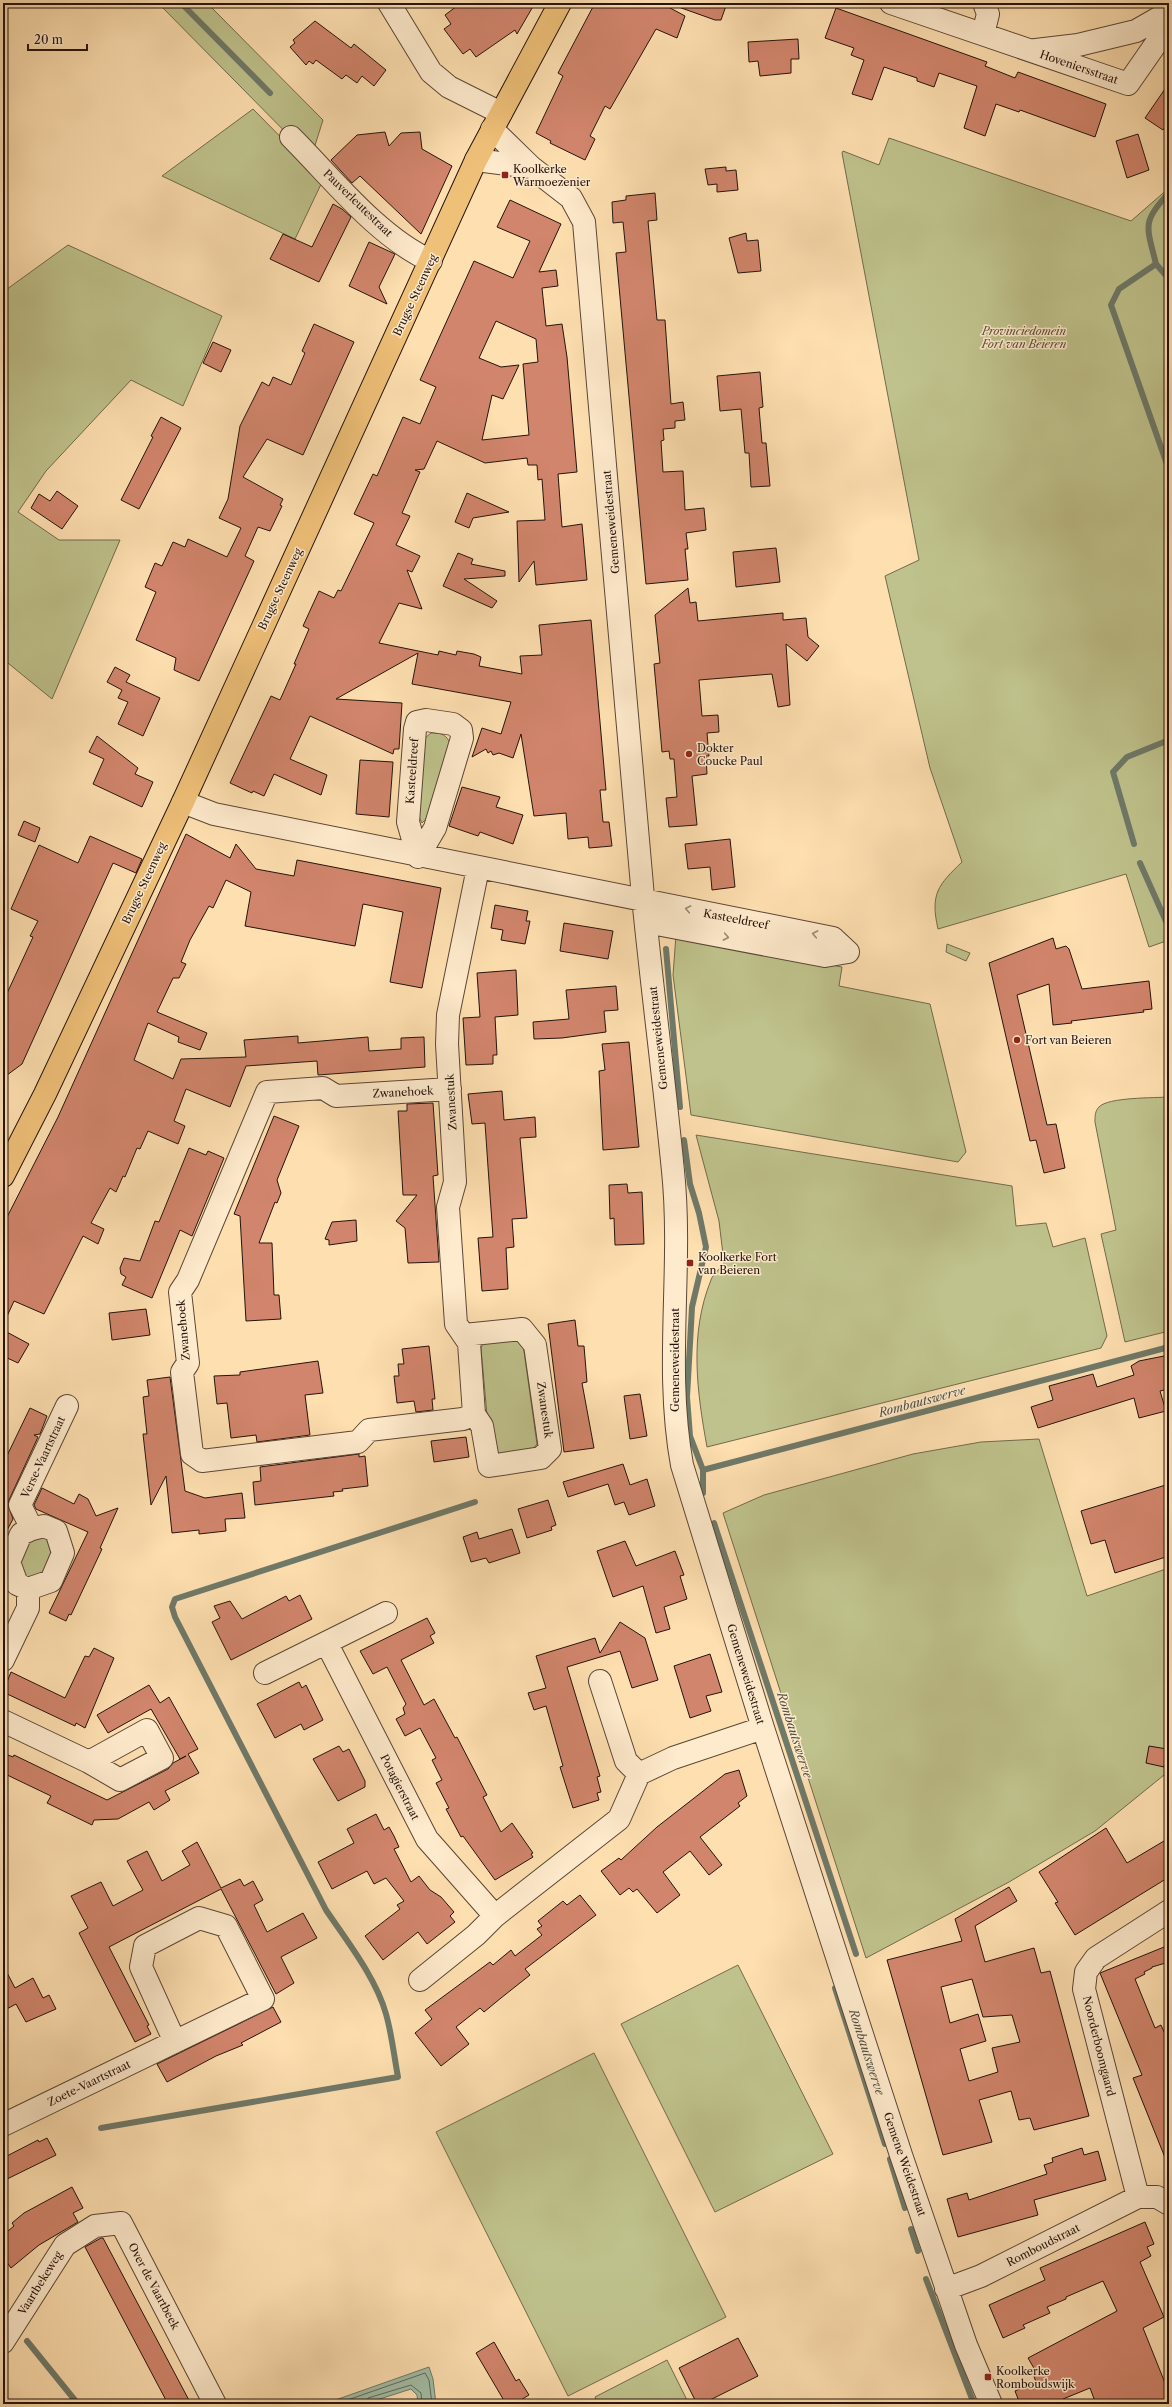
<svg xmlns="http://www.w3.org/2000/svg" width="1172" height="2407" viewBox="0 0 1172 2407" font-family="'Libre Caslon Text',serif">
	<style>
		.green { fill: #bfc28c; stroke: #726a4c }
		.water { fill: #a1bda5; stroke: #6f7968 }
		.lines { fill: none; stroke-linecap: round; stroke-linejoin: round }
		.shore { stroke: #636858; stroke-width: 1 }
		.stream { stroke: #6f7968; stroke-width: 6 }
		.building { fill: #d1856c; stroke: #25130c; fill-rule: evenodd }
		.minor-casing { stroke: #5b4635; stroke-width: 24 }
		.major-casing { stroke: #25130c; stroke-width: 24 }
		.minor { stroke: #feeacc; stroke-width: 22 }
		.major { stroke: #efc078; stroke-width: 22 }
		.oneway { stroke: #9c8976 }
		.poi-dot { fill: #8f2418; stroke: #feeacc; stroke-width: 1.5 }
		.labels { text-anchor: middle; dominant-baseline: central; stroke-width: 3; stroke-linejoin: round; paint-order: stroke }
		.street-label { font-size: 11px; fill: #25130c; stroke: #feeacc }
		.poi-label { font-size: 11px; fill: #25130c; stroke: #feeacc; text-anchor: start }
		.park-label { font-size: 11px; font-style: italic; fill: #5b5039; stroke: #feeacc }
		.water-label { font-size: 12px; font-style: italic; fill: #504e42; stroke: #feeacc }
	</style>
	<rect width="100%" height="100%" fill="#fedfb0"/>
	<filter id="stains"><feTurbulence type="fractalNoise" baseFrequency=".005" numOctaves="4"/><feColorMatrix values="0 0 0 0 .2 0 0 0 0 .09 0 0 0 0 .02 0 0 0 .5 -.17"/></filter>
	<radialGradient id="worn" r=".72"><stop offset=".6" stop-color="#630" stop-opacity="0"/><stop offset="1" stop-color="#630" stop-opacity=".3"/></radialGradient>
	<path class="green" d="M158,3H207L323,120L311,158Z
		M253,109L323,180L295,239L162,176Z
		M889,138L1131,221L1169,188V940L1149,947L1126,874L938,929C930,894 938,885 962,862L930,768L885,576L919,560L842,153L843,151L879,165Z
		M68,245L222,316L183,406L131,380L46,471L18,512L59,540H120L52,699L3,659V292Z
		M431,733C442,733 446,734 451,745L426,819L422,823L419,817L425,738Z
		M676,935L842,967L839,986L930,1004L966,1152L958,1162L691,1115L673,975Z
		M947,944L970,953L966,961L946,952Z
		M1169,1097V1331L1125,1342L1101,1234L1116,1230L1095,1122C1095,1116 1095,1111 1099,1107C1108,1097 1155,1098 1169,1097Z
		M696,1135L1012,1186L1016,1226L1046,1223L1053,1247L1085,1238L1107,1336L1101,1348L707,1447C697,1392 689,1334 711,1280C713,1274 720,1269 724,1263L719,1221Z
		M517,1336L523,1344L537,1444L528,1455H495L490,1449L481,1348L485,1339Z
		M1039,1439L1087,1596L1169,1568V1771L1095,1831L1009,1882L866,1958L723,1513L764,1495L913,1454L981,1442Z
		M49,1536L54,1553L45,1575L24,1578L18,1563L28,1541Z
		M738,1965L833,2154L715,2212L621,2024Z
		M594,2053L726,2317L568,2396L436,2132Z
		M667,2360L689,2404H598L595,2397Z"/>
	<path class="water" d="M429,2367L433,2379L436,2404H418L417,2395L411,2389L364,2404H324Z"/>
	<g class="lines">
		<path class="shore" d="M336,2404L425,2373L429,2380L432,2404
			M365,2404L368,2398L411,2385L421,2393L422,2404"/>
		<path class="stream" d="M181,3L270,93
			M1169,193C1141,222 1147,227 1156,264L1119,289L1111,305L1169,470
			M1156,264L1169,279
			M1134,844L1113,772L1127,757L1169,740
			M1140,863L1169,928
			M666,949L680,1107
			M684,1140L690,1184L699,1213L706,1247L692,1307L687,1397L690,1436L703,1470
			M703,1493V1470L1169,1347
			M714,1523L856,1954
			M835,1988L885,2144
			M101,2128L398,2077C394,2056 392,2035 386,2014C376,1978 347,1941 326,1910L175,1617L172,1607L175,1599L475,1502
			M890,2159L905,2208
			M911,2229L918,2251
			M926,2279L974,2404
			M27,2341L78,2404"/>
	</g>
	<path class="building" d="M461,3H535L517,34L515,30L476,57L470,49L463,54L444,29L451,24L445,15Z
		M595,3H661L685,16L677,38L656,29L610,109L605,106L590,136L595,139L585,160L550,143L551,141L536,133L563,76L558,73Z
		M673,3H727L721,20H715L673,5Z
		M836,8L987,62L985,66L1015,78L1018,72L1106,104L1095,137L1020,110L1019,112L996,104L985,136L964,128L977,86L939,73L934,87L917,81V78L884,67L872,100L852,94L864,60L851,55L854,48L825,38Z
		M315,21L351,48L354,44L386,70L374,86L362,76L357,83L346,75L342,79L316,60L313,64L309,61L306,65L290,47L295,43L293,40Z
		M798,39L799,59H791V73L760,76L758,61L749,62L748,42Z
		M1169,83V121L1163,130L1145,118Z
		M385,132L389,146L401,133L420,132L422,149L452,166L421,234L360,176L352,183L331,160L357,135Z
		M1138,134L1149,170L1127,178L1116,141Z
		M726,167V171L736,170L738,190L717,192V184L708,185L705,169Z
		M655,193L657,220L648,221L657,320H665L671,404L683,402L685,420L675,421V428L663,429L664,440L661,441L663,472L683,471L685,510L704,508L706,530L686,533L688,549H685L688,580L646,584L616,253L626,252L623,222L613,223L612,202L626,200V196Z
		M510,200L561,224L539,272L556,270L558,286L542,288L546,326L562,324L567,357L577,472L558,474L562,527L582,524L587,580L536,585L534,561L519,582L517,521L545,520L542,479L538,480L537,465H528L527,458L485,463L437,441L424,469L415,470L420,472L402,513L410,516L396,545L420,556L412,572L407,570L422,609L399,603L379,643L438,655L439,651L456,655L457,651L474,654L481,657L479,666L522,674L520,656L542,655L539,625L591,620L606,790H600L603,822H609L612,846L589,848L588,837L568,839L566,813L534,816L521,734L513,758L499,753L493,755L491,751L488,753L486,749L472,757L482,728L501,734L511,702L412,684L418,653L336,699L402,703L399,749H394L393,754L310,716L290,759L327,775L321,795L274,774L264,796L253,791L252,793L230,783L271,696L280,700L296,664H294L309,629L303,626L319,591L334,598L338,590L341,591L374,523L354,514L373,474L377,476L403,417L420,424L436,387L420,380L474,261L513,278L530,241L497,227ZM496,321L536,339L538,362L523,364L529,435L482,440L492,395L503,399L519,365L501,367L479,358Z
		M333,204L342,209L351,217L319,282L270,259L283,234L312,247Z
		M746,233L747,241L758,240L761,271L738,273L729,238Z
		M369,242L395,254L379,287L387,304L349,286Z
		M314,324L354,342L303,455L267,439L243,477L283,499L280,505L282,506L270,531L258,527L245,556L254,561L199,681L174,670L176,658L136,640L156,592L145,587L155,563L162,566L173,542L185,547L188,539L227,557L241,528L219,518L228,499L240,426L262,382L269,386L273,377L291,385L305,353L302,351Z
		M213,342L231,350L221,372L203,363Z
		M760,372L763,407L759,408L762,443H766L770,486L751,487L749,453H745L741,409L720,411L717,376Z
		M161,417L181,428L139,509L121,500L153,437L151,436Z
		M57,491L78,506L62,529L31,508L39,494L50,501Z
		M467,493L509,512L473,518L469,528L455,522Z
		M776,548L780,582L736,587L733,552Z
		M458,553L473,559L471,564L505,571V576L464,579L497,601L492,608L443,586Z
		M688,588L690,603L696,602L698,621L783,613V620L806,618L808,637L819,646L807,661L786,644L790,705L778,707L772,674L699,680L702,716L718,715L719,732L707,733L709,756H706L707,774L692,776L697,825L669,827L666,798L677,797L674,759H670L669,751L662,752L654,664L660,663L655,615Z
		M115,667L130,675L126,682L160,698L143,736L118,724L128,702L118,698L122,690L107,682Z
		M97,736L138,768L135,774L153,782L142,807L93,784L104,759L89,752Z
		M360,760L393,762L389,817L356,814Z
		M462,787L500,797L496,807L523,815L513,844L480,832L478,836L449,826Z
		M24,821L40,828L35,842L18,835Z
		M186,834L230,858L236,844L256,869L294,876L297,860L441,888L422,988L390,982L403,912L363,904L355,946L245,926L251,892L226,880L213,908L209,906L190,940L181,962L186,964L179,978H173L157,1012L207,1033L200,1050L178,1042L179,1037L148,1023L134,1060L173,1079L181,1059L246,1057L244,1040L298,1036V1043L368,1037L369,1051L401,1049V1038L424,1037L425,1067L318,1075L317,1061L246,1066L230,1107L186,1089L174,1121L185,1126L178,1144L148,1131L140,1149L137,1148L125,1177L123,1176L116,1192L110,1188L91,1223L104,1229L98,1244L83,1236L44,1314L14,1301L3,1325V1225L58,1117Z
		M90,836L142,859L136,873L113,863L22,1064L3,1078V1002L33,937L30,936L38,921L11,909L39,845L78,863Z
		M730,839L735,887L712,890L710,867L688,869L685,844Z
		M495,905L528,911L526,921H530L525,944L501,940L503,930L491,928Z
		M564,923L613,931L608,959L560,951Z
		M1053,938L1056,949L1066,946L1069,949L1082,989L1149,981L1152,1009L1143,1010L1144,1012L1071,1021L1072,1023L1053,1025L1049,984L1017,995L1047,1125L1056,1124L1065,1168L1044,1173L1036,1140L1030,1141L989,963Z
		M516,970L518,1015L495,1017L497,1055H493V1064L466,1065L463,1018L480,1017L477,973Z
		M616,986L618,1010L604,1011L606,1032L562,1038L534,1039L533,1022L569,1019L566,990Z
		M629,1042L639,1147L603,1150L599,1071L605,1070L602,1044Z
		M502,1091L504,1120L535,1117L536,1137L520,1138L527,1218L512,1219L514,1247L506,1248L508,1289L482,1291L478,1238L493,1237L488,1167L485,1123L472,1124L468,1094Z
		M433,1103L438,1175L433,1176L439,1262L408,1263L405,1228L396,1221L417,1195H403L398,1111H407V1104Z
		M274,1116L299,1126L277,1180L281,1193L277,1203L275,1202L259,1243H272L274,1295H279L281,1319L246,1321L240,1216L234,1214Z
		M189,1148L206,1155L208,1151L224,1158L192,1236L180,1230L152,1298L122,1285L126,1277L121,1274L120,1268L124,1258L140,1261L155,1221L159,1222Z
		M627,1184L628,1193L642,1192L644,1244L615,1245L614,1218L610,1219L609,1185Z
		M356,1220L357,1241L329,1245V1240L325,1239L332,1222Z
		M146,1309L150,1335L112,1340L109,1313Z
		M575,1320L578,1346H584L587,1382L582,1383L594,1448L564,1452L548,1324Z
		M3,1330L29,1344L18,1363L3,1356Z
		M429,1346L435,1399H432L433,1410L416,1412L414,1401L397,1403L394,1376H399L398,1364H404L402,1349Z
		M1169,1355V1389L1160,1391L1166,1411L1139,1418L1134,1398L1038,1428L1031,1407L1053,1400L1049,1386L1093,1374L1097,1387L1134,1375L1131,1366L1139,1361Z
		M318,1361L323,1393L305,1395L310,1435L257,1442L256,1435L231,1438L227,1403L217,1404L214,1376L240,1375V1372Z
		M170,1377L185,1491L205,1498L242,1493L245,1518L225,1519L226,1531L199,1534V1530L172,1533L166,1476L151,1505L143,1434H147L143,1397L149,1396L147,1380Z
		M640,1394L647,1436L630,1439L624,1396Z
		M30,1408L47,1416L40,1434L34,1435L38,1437L9,1500L8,1505L13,1519L3,1538V1464Z
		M466,1437L469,1457L434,1462L431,1441Z
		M359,1454V1457L365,1456L368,1486L342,1489L343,1491L333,1492L334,1496L255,1505L253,1482L261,1481L260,1467Z
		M623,1464L630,1485L647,1479L655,1506L629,1515L624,1502L615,1505L608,1484L568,1497L563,1482Z
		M1169,1484V1556L1115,1573L1105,1540L1091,1544L1081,1511Z
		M42,1488L74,1504L79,1494L88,1499L96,1516L118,1508L100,1548L102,1549L71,1615L69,1614L66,1621L49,1613L88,1532L36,1509L34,1505Z
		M548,1500L556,1525L551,1527L552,1530L527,1538L518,1509Z
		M512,1529L520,1553L489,1563L486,1558L471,1562L463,1537L477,1532L479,1539Z
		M625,1541L636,1566L675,1551L684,1575L680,1576L687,1599L664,1607L670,1629L656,1633L643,1586L613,1597L597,1551Z
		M300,1595L312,1619L231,1660L212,1622L220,1618L214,1606L230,1601L242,1619L286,1596L289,1601Z
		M427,1618L435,1633L430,1636L434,1643L401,1660L424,1705L434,1699L455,1738L457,1737L487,1795L483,1797L501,1832L512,1823L533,1853L531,1854L533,1857L495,1880L463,1836L461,1837L446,1809L449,1808L436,1783L442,1780L432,1760L436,1758L420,1728L405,1736L396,1719L405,1714L403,1708L406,1704L387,1667L373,1674L360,1651Z
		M620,1622L645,1638L658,1680L632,1688L620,1651L567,1667L600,1776L597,1777L601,1792L597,1793L599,1800L573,1808L560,1767L563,1766L546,1706L534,1710L528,1693L546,1688L536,1656L595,1638L600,1653Z
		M94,1648L114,1658L85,1728L76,1723L75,1726L3,1692L11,1672L65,1698L85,1656L89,1657Z
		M710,1654L722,1692L706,1696L711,1711L690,1718L674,1666Z
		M299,1682L302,1688L306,1685L323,1720L304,1730L301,1724L275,1738L257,1704Z
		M149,1685L160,1703L169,1697L198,1749L188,1754L199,1773L165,1791L170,1800L154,1810L149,1802L118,1819L94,1820L92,1825L47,1803L51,1796L3,1773V1753L13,1757L14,1755L107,1800L168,1769L173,1763L186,1756L180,1759L151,1709L108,1733L97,1715Z
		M339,1746L343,1752L349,1749L365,1781V1787L338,1801L313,1759Z
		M1149,1746L1167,1749L1164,1767L1146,1763Z
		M739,1770L747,1796L738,1803L740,1806L700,1837L722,1865L709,1875L690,1851L663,1872L680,1895L657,1913L637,1889L633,1892L629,1888L620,1895L601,1871L619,1858L621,1860L657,1827L725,1774Z
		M376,1814L384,1830L389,1827L394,1836L399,1847L394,1849L411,1882L419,1876L430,1890L441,1897L454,1912L450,1916L455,1922L427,1944L418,1932L383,1960L365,1936L400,1909L397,1905L404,1901L386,1878L374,1884L367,1871L332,1889L318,1862L354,1843L347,1829Z
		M1106,1828L1127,1863L1169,1838V1877L1075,1935L1055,1903L1058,1902L1039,1872Z
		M197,1842L221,1888L240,1879L244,1886L253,1881L263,1900L254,1905L267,1932L303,1913L317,1938L281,1957L294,1983L276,1994L221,1889L109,1947L149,2025L147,2026L151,2034L135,2042L79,1933L88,1928L71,1896L101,1882L113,1906L143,1890L127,1861L147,1851L162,1881L190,1865L182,1851Z
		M1009,1887L1017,1901L975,1926L985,1962L1034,1948L1041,1973L1050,1971L1089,2116L1034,2130L1030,2118L1019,2120L1011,2091L979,2100L992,2142L943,2155L887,1960L962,1941L955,1919ZM972,1979L983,2017L1012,2015L1020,2042L992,2048L998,2072L969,2081L960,2049L986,2041L978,2014L950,2023L941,1987Z
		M580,1895L596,1915L525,1969L530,1975L501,1998L484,2012L480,2008L456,2027L469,2044L441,2066L415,2033L432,2019L425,2010L490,1962L493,1965L511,1950L515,1956L542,1935L537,1929L542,1926L538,1921L563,1901L567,1905Z
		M1169,1945V1962L1152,1967V1968L1144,1972L1145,1974L1135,1979L1155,2028L1161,2025L1169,2043L1168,2165L1133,2078L1142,2075L1100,1973Z
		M3,1965L15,1988L33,1978L43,1998L49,1995L56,2009L26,2022L16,2004L3,2011Z
		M273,2007L281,2022L241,2043L243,2045L216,2056L167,2082L157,2064Z
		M47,2138L56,2155L3,2181V2158L38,2140L39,2142Z
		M1082,2148L1084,2155L1098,2151L1106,2180L1034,2200L1038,2215L958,2237L947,2199L967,2193L969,2200L1047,2174L1044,2165L1053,2162L1052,2158Z
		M72,2187L83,2208L73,2213L78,2222L39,2245L11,2268L3,2257V2235L14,2226L12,2223L24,2213Z
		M1145,2222L1154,2244L1147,2247L1151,2256L1140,2262L1164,2317L1143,2328L1169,2393V2404H1096L1090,2388L1063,2399L1064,2404H1020L1015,2391L1036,2382L1032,2371L1035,2370L1028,2358L1117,2311L1103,2281L1066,2297V2299L1047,2307L1050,2313L1023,2325L1025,2328L1003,2338L989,2305L1045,2280L1040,2268Z
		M101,2238H103L191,2404H168L85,2247Z
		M738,2338L758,2376L702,2404H697L679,2368Z
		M494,2342L516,2381L519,2379L529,2395L514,2404H506L476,2353Z"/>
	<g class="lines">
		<defs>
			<path id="minor" d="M389,3L431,72L449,87L501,113
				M891,3L1128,84L1169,25
				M983,34L988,14L984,3
				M1036,50L1078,45L1136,31L1169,12
				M492,129L531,167L571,198L584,222C604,447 622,672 643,897C652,988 664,1079 673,1171C683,1269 664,1367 682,1465L763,1728L901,2155L966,2345L991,2404
				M291,137C332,178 378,237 431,261
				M476,160L531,167
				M426,720L453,724L461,730L462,738L435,828L418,857L408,822L415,729L417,722Z
				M183,802L214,814L833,938L848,952
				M646,922L825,956L848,952
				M450,1089L336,1096L323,1088L267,1092L188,1280L180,1292L188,1363L182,1372L192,1454L202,1461L358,1442L369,1430L463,1419L474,1414
				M464,1335L522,1329L535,1345L550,1449L541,1458L489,1466L482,1426L474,1414L469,1343L456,1324L448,1207L455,1182L447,1044L448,1015L478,868
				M28,1589L17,1584L9,1562L21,1534L32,1529
				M327,1644L427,1839L495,1916
				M3,1660L28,1608V1589L51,1581L63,1553L56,1531L44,1526L32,1529L20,1505L67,1406
				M265,1673L386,1613
				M600,1681L626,1761L639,1774
				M3,1721L89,1762L147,1730L162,1758L120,1780L89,1762
				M420,1980L476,1935L495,1916L619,1819L639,1774L673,1758L763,1728
				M3,2125L263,1999L226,1926L199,1918L145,1946L141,1967L175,2042
				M1138,2197L1084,1989L1086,1972L1096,1958L1169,1911
				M946,2289L981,2276L1138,2197H1157L1169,2204
				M3,2342L65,2245L95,2226L121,2223L215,2404"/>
			<path id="major" d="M3,1176L45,1094L183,802L476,160L560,3"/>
		</defs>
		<use href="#minor" class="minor-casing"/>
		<use href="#major" class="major-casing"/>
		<use href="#minor" class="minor"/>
		<use href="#major" class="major"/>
	</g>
	<defs><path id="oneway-chevron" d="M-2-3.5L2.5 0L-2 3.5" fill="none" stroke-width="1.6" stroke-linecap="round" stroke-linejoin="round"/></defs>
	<g class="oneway">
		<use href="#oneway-chevron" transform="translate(688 909) rotate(-169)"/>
		<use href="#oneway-chevron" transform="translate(815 934) rotate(-169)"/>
		<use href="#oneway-chevron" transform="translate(726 937) rotate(11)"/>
	</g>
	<g class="poi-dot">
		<rect x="501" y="171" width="8" height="8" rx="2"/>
		<circle cx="689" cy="754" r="4"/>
		<circle cx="1017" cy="1040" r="4"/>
		<rect x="686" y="1259" width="8" height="8" rx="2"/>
		<rect x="984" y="2373" width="8" height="8" rx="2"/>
	</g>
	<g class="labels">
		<g class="street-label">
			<text transform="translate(1079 67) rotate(19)">Hoveniersstraat</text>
			<text transform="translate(358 203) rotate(44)">Pauverleutestraat</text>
			<text transform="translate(415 295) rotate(-65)">Brugse Steenweg</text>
			<text transform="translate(611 522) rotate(-95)">Gemeneweidestraat</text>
			<text transform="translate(280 589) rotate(-65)">Brugse Steenweg</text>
			<text transform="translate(412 771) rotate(-86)">Kasteeldreef</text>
			<text transform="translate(144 883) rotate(-65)">Brugse Steenweg</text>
			<text transform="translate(736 919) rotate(11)">Kasteeldreef</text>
			<text transform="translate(658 1038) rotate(-96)">Gemeneweidestraat</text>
			<text transform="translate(403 1092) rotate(-3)">Zwanehoek</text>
			<text transform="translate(451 1102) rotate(-93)">Zwanestuk</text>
			<text transform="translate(183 1330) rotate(-95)">Zwanehoek</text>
			<text transform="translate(675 1360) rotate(-90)">Gemeneweidestraat</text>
			<text transform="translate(545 1410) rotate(82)">Zwanestuk</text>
			<text transform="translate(43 1457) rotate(-65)">Verse-Vaartstraat</text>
			<text transform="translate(746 1674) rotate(73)">Gemeneweidestraat</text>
			<text transform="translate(400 1787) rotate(63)">Potagierstraat</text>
			<text transform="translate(1099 2046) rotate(76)">Noorderboomgaard</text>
			<text transform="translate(89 2083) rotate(-26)">Zoete-Vaartstraat</text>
			<text transform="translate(905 2164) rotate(71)">Gemene Weidestraat</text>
			<text transform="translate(1043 2245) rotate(-27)">Romboudstraat</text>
			<text transform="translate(40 2283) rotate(-58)">Vaartbekeweg</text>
			<text transform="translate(154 2286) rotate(62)">Over de Vaartbeek</text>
		</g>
		<g class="poi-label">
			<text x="513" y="169">Koolkerke<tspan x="513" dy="13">Warmoezenier</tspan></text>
			<text x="697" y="748">Dokter<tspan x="697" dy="13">Coucke Paul</tspan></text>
			<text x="1025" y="1040">Fort van Beieren</text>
			<text x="698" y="1257">Koolkerke Fort<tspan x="698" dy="13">van Beieren</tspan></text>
			<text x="996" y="2371">Koolkerke<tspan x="996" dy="13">Romboudswijk</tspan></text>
		</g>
		<g class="park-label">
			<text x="1024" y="331">Provinciedomein<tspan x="1024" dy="13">Fort van Beieren</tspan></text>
		</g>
		<g class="water-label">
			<text transform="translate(922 1401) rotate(-15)">Rombautswerve</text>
			<text transform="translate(795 1735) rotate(72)">Rombautswerve</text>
			<text transform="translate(867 2052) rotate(72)">Rombautswerve</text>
		</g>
	</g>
	<rect width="1172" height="2407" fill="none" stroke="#fedfb0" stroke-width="16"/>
	<rect x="4" y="4" width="1164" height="2399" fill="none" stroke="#25130c" stroke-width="2"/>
	<rect x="8" y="8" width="1156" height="2391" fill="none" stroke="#25130c"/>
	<path d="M28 44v6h59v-6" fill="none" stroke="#25130c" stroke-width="2"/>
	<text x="34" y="44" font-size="12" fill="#25130c" stroke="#feeacc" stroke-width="3" paint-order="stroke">20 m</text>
	<rect width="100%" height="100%" filter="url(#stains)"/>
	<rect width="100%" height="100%" fill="url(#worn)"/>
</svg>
